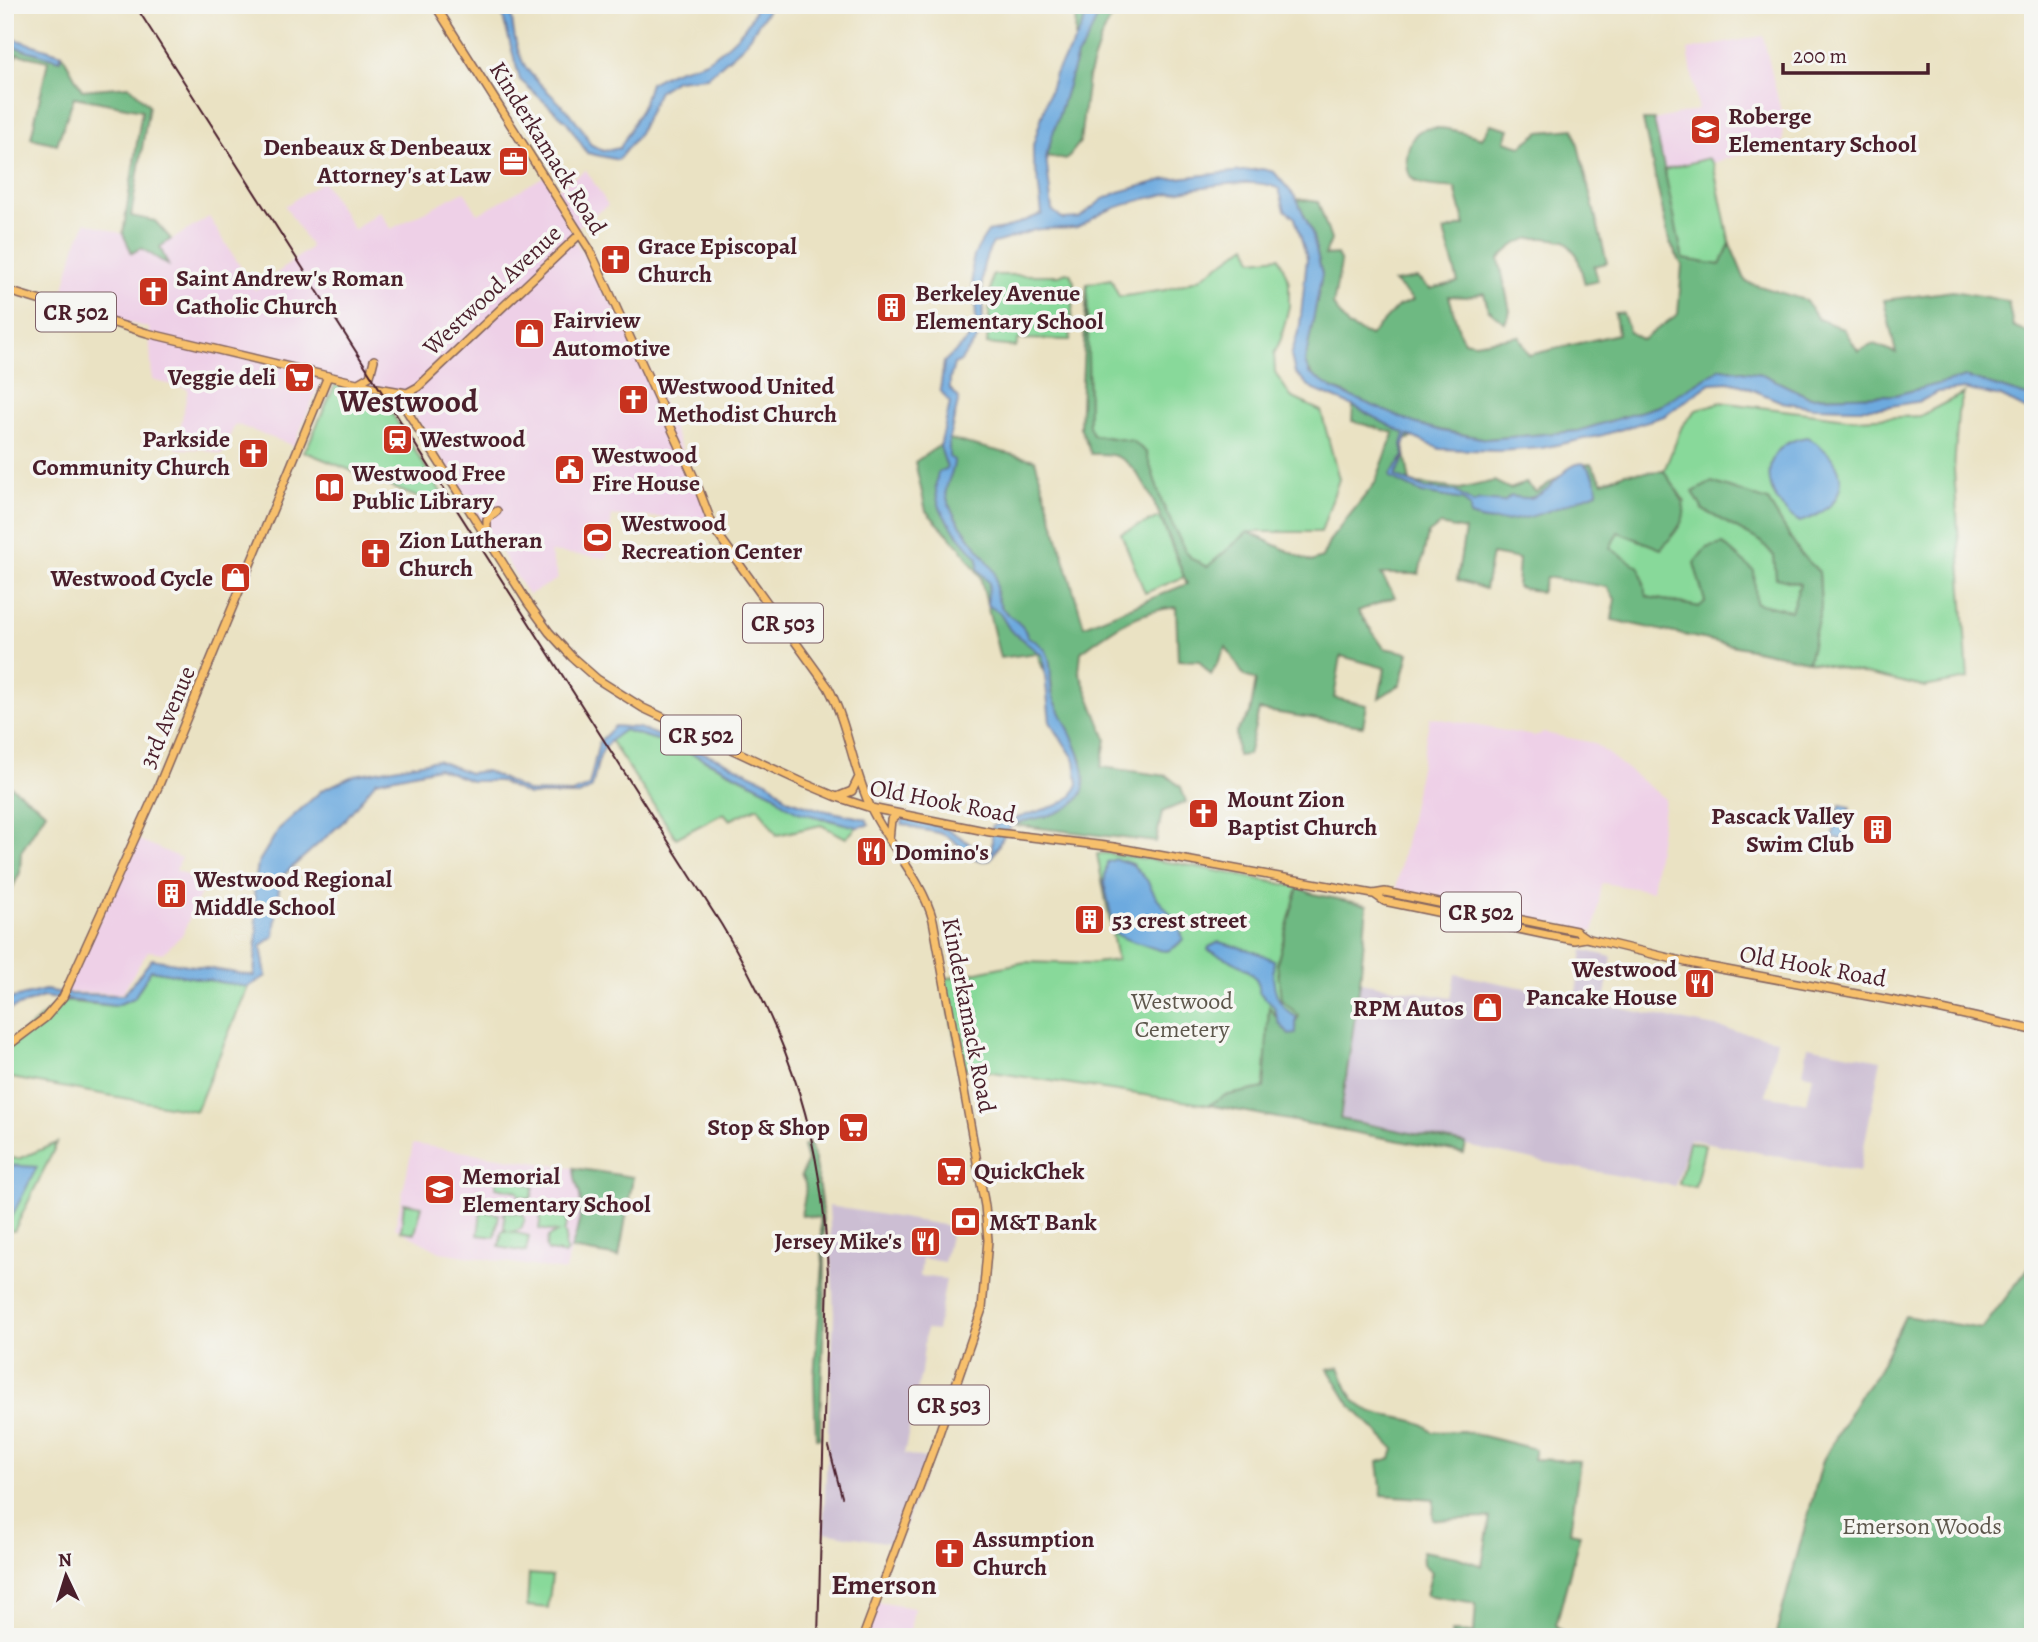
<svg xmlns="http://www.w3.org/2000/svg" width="2038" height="1642" viewBox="0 0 2038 1642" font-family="Alegreya,serif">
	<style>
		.built { fill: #eed0e7 }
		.industrial { fill: #ccbed3 }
		.green { fill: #88d99a; stroke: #697c62; stroke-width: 2 }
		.forest { fill: #6eb982; stroke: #5c6c56; stroke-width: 2 }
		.water { fill: #6daadf; stroke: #5c6485; stroke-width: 2 }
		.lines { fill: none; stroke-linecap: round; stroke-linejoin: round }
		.stream { stroke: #6daadf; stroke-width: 2 }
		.major-casing { stroke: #826360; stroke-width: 10 }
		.major { stroke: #f7c06c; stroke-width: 7 }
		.rail { stroke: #4a1f2b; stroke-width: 2 }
		.labels { text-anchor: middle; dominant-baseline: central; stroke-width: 7; stroke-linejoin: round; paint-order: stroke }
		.shield { fill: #f6f6f2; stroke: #7e6067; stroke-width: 2 }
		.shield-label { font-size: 23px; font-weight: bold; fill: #4a1f2b }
		.poi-label { font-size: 24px; font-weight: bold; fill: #4a1f2b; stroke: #f6f6f2; text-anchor: start }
		.street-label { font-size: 24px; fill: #4a1f2b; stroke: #f6f6f2 }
		.park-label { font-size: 24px; fill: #5d574c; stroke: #f6f6f2 }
		.quarter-label { font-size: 28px; font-weight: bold; fill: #4a1f2b; stroke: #f6f6f2 }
		.district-label { font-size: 32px; font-weight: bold; fill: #4a1f2b; stroke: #f6f6f2 }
	</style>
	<rect width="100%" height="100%" fill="#f6f6f2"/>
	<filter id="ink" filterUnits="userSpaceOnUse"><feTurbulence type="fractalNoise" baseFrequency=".0143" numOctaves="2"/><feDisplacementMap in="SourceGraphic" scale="14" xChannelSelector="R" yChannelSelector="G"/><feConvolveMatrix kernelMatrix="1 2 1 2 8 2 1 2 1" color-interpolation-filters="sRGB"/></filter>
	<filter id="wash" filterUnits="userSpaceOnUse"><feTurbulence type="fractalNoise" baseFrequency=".00686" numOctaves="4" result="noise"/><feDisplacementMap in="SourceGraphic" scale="28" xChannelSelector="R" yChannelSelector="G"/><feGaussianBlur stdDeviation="1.57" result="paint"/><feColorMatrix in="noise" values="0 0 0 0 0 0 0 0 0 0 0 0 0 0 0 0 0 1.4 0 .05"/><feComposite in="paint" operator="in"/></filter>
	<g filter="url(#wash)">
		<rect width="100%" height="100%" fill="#eae2c3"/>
		<path class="built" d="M1763,36L1782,116L1783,142L1713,163L1707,159L1664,170L1654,120L1698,110L1688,50Z
			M586,170L608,205L570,232L646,362L710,519L612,516L607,558L550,552L558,579L528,595L404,399L321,380L294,446L235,424L222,455L203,449H176L188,389L152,380L149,328L60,304L75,247L86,222L123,234L132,252L141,248L167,264L160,247L209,217L255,290L311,247L285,206L323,181L354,230L379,211L391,229L464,191L478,214L548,174L557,189Z
			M1430,717L1534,736L1544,733L1594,743L1665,799L1652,891L1602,883L1594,932L1396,889Z
			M135,838L181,858L176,870L205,884L182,935L163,953L148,951L122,993L65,992Z
			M413,1144L633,1177L619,1257L571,1250L565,1271L440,1252L395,1228Z
			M876,1602L914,1608L909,1637H863Z"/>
		<path class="industrial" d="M1583,950L1612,957L1603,1005L1777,1039L1766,1095L1807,1103L1813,1075L1803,1073L1808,1046L1881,1060L1859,1172L1689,1139L1675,1186L1538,1161L1340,1119L1360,982L1451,998L1455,974L1575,998Z
			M829,1206L949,1226L950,1236L944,1262L922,1258L920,1276L946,1279L937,1331L926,1329L921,1372L904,1454L930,1459L898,1544L823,1532L834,1314Z"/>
		<path class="green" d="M1708,158L1713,163L1730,244L1720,265L1682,259L1664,170Z
			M1247,245L1253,260L1279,257L1289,282V306L1281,339L1274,354L1275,372L1291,397L1321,411L1339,479L1321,532H1248L1207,568L1192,559L1185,551L1162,503L1146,452L1131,441L1093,435L1089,426L1087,284L1111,279L1119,297L1165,290L1199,279Z
			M1066,272L1070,273L1074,282L1070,340L1019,339L1016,347L987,344L992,275H1059Z
			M335,385L381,396L451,508L446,509L303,451L308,445Z
			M1964,393L1958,413L1954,470L1968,679L1924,687L1808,661L1821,608L1819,572L1799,552L1768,501L1703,510L1761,541L1800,584L1791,612L1756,603L1705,602L1700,607L1647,597L1640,568L1609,549L1617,532L1685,502L1664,471L1682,426L1696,410L1720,402L1855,419L1920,416Z
			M1160,517L1184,577L1145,593L1121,533Z
			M624,730L674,745L773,793C795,815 828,820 857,827L846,838L821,825L777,835L758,807L730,820L724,813L676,838L610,740Z
			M1104,853L1182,864L1298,887L1277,963L1299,1016L1290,1034L1269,1007L1264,1088L1224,1096L1209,1105L960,1067L944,981L949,978L1025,962L1088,964L1117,960L1097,854Z
			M151,970L248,987L196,1111L5,1077V1048L60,1001L115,1006L134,998Z
			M1689,1142L1705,1145L1695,1187L1679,1184Z
			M57,1143L14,1231L5,1230V1157L18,1159Z
			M499,1171L526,1175L524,1183L534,1187L531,1199L519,1196L517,1191L496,1187Z
			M404,1203L422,1206L415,1233L401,1231Z
			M509,1209L510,1212L523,1214L525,1219L521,1229L512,1232L529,1236L526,1252L499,1247L502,1231H507L504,1229L505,1216L503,1214Z
			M481,1211L499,1214L495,1237L478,1235Z
			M541,1214L568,1218L564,1233L566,1235L565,1248L567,1251L564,1255L560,1253L548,1251L546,1247L548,1237L557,1232L539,1229Z
			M529,1574L552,1576L548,1608L527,1606Z"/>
		<path class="forest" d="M1076,5H1117L1101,38L1088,77L1080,142L1066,160L1046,156L1077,56L1075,41Z
			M5,44L59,60L62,54L82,90L129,86L149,105L131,216L155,221L171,239L160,247L168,265L141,248L132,253L123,234L142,110L74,97L57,144L31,138L48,61L17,54L14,62L5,60Z
			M1643,120H1654L1683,259L1720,265L1730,244L1746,282L1805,300L1818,319L1844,329L1858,351L1874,344L1896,353L1884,300L1953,291L2008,301L2013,326L2033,335V398L1966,377L1895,395L1809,397L1762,374L1721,368L1659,406L1578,431L1487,439L1435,429L1403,441L1410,483L1460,489L1494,481L1510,489L1526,483L1536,492L1576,465L1591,464L1603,482L1625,473L1664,471C1690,510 1693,513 1661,549L1618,532L1610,548L1640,568L1647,597L1699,607L1705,602L1694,563L1706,548L1723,544L1754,571L1756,603L1791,611L1800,584L1776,578L1774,556L1762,542L1703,510L1693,492L1712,482L1768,501L1799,552L1819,572L1821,608L1808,661L1612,620L1615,599L1607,587L1546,577L1541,592L1517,587L1519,559L1492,554L1485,589L1457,580L1465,530L1440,525L1428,534L1419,574H1381L1395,597L1358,611L1384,648L1409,653L1401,684L1379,698L1385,668L1341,656L1334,698L1367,705L1363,726L1259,710L1248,755L1237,756L1236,732L1250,714L1256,680L1244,676L1226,647L1211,675L1199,661L1178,660L1176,607C1134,612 1114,628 1081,652L1079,671L1106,739L1101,767L1167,776L1181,787L1186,802L1162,812L1156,842L1014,825L1079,799L1082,760L1053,697L1051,679L1048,683L1037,653L1000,658L980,576L960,547L926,511L915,462L949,439L1035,460L1084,626L1187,584C1174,552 1150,476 1122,459C1112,453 1102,454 1091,454L1080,427L1087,284L1089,426L1093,435L1132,441L1146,452L1162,503L1185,551L1192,559L1207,567L1248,532L1311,562L1322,558L1330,540L1375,483L1394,433L1352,421L1353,406L1349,395C1330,387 1312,382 1305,362L1322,274L1312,233L1297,199L1318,202L1331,240L1325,255L1337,254L1341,263L1333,305L1348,326L1370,336L1398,306L1413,300L1394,282L1417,278L1430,289L1458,282L1444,231L1465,225L1455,188C1444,186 1427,188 1417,182C1400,174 1406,136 1422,130C1442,124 1464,133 1482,138L1491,124L1509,129L1505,141L1521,146L1540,132L1574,129L1607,263L1594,266L1598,281L1585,284L1577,255L1565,241C1532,236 1523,234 1499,259L1510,311L1505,323L1488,309L1484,293L1466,297L1449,296L1460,334L1464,341L1475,343L1519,336L1529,355L1618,334L1615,314L1623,313L1629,331L1642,340L1678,314L1682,265L1669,241Z
			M5,782L46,812L21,852L20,873L5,902Z
			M1298,887L1313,894L1367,905L1360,982L1340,1119L1466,1144L1464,1153L1209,1105L1224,1096L1264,1088L1269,1007L1289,1034L1299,1016L1281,999L1277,963Z
			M810,1143C836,1240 820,1339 820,1438H816L814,1377L823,1264L820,1218L801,1215C803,1203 810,1185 801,1176L807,1162L803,1146Z
			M574,1168L633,1177L619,1257L571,1249C577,1234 584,1208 579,1191C576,1183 574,1177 574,1168Z
			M2033,1262V1637H1775L1823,1460L1860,1395L1877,1373L1905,1316L1982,1329Z
			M1339,1367C1343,1376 1347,1390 1353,1398C1372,1424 1412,1410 1433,1432L1463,1431L1535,1449L1533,1459L1580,1461L1570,1532L1580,1534L1556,1625L1566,1637H1451L1452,1632L1474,1633L1476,1603L1426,1595L1432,1572L1423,1564L1422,1551L1457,1557L1482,1566L1490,1518L1433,1520L1434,1499L1382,1495L1378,1462L1391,1458L1394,1449L1350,1405L1328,1369Z"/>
		<path class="water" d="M503,5H511C512,26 516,57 530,73C549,96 579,115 590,144L603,151L620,148L643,105L650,83C660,78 670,72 680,69C688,66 698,65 706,61C724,50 752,27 756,5H768L767,11L743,46L707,77L676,80L659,91L638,135L618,160L587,153L567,122L520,80L503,17Z
			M1092,5H1103L1085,45L1077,56L1046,156L1052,210L1063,219L1079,218L1103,199L1119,192L1167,179L1262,169L1274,172L1297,199L1312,233L1322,274L1305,362L1309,373L1333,389L1414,423L1442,431L1487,439L1578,431L1659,406L1721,368L1762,374L1809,397L1895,395L1966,377L2033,398V413L2001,397L1964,389L1938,392L1921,401L1879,408H1853L1813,407L1782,402L1741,385L1728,382L1711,383L1664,416L1603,435L1542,448L1499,451L1440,449L1408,435L1404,446L1405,457L1395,476L1426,489L1454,491L1474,503L1479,500L1504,502L1511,496C1516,497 1522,498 1528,498C1551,496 1561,464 1583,463C1593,472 1597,479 1597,492C1558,507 1511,532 1470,516V507L1463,500L1422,493L1391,478L1390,475L1404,456L1402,444L1405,434L1353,406L1312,389L1295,373L1291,356L1300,325L1307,258L1295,218L1285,210L1279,189C1251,172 1141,197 1110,210C1098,214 1088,223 1077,227C1068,230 1047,227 1034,230C1020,234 1008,240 993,243C974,275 986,290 982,324C979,345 968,346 961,361L954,364L950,379V389L959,398L949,439V457L954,460C955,471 946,480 946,492C947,516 981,548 994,571C999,584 992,593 1002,608C1010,618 1025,624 1027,636C1034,640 1044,646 1047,653C1054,667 1048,682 1053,696C1062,720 1098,774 1079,798C1066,815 1036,818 1015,823C1004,831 998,848 990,860C968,865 963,842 944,835C935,831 926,831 917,829C911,828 908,824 902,824L903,818C944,827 952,827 984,856L992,850V826L1058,805L1072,796L1078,784L1075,760L1050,722L1043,656L1010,630L999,612L987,605L989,583L978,569V558C958,534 927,507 938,473L947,468L940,447L950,403L940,390L944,362C952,353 964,347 971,335C983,312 968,284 973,260C975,250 982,241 988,232L1004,229L1042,214L1038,180L1033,161V145L1055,74L1075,41Z
			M5,36L62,54L60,60L5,44Z
			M1807,437C1853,464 1853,505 1800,522C1761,501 1755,444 1807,437Z
			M615,726L639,728L717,758L771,783L787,799L818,809L866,819L869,825L857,827L798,812L784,804L773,793L731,772L674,745L624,730C597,748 599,759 592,788L579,795H528L499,781H471L438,768L376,781L344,821L280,878L274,936L261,946L266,976L248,987L151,970L134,998L115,1006L43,997L5,1011V1000L45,990L70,994L123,995L152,959L254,976L257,933L254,890L258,863L279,829L322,790L355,775L437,760L469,773L486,771L529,792L572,793L589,786L599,742Z
			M1840,805L1850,807L1843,840L1833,837L1835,825L1828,823L1830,815L1837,816Z
			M1116,859L1132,864L1147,880L1155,895L1179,925L1183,939C1167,958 1161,950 1142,944C1132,941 1124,940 1115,933L1104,883L1107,862Z
			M1219,942L1253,951L1274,960C1271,983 1276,1005 1296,1017V1034L1289,1035L1279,1023L1274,1007L1259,992C1263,970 1224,958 1208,950L1209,947Z
			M5,1165L37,1167L7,1226L5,1224Z"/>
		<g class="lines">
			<path class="stream" d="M661,736L672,741"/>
		</g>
	</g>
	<g filter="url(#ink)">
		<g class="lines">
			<defs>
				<path id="major" d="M435,5L590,250L696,482L714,529L828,687C848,724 852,767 870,806C888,845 921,877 933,920L985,1206L988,1240L982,1309L935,1445L863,1637
					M5,290L147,333L378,388L407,393L418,387L580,234
					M358,383L370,376L374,360
					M395,392L528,603L549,632L572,657L597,679L643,708L806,784L837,797L871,808L990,832L1114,847L1373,894L1385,892L1576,931L1586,938
					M487,537V519L497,511
					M837,797L852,791L858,779
					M889,840L891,820L898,814
					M1374,894L1384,901L1547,935L1574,940L1586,938L1694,964L1933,1008L2033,1030
					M5,1048L45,1018L63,997L159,785L328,376"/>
			</defs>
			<use href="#major" class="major-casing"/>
			<use href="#major" class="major"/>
			<path class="rail" d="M135,5L721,924C791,1039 824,1142 828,1276L818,1637
				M829,1447L842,1497"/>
		</g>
	</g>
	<defs>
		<symbol id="school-square" viewBox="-11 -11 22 22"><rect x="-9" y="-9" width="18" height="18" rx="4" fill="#c8321e" stroke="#f6f6f2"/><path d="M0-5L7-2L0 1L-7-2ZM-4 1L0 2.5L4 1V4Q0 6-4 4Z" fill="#fff"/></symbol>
		<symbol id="office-square" viewBox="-11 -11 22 22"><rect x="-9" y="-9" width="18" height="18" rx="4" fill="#c8321e" stroke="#f6f6f2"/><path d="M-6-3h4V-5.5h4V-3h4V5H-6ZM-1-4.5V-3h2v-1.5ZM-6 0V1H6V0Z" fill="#fff"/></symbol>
		<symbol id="church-square" viewBox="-11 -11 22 22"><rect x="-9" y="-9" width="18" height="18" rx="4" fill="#c8321e" stroke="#f6f6f2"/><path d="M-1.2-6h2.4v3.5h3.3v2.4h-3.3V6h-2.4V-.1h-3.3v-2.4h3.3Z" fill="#fff"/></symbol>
		<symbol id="building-square" viewBox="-11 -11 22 22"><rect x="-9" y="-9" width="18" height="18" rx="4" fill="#c8321e" stroke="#f6f6f2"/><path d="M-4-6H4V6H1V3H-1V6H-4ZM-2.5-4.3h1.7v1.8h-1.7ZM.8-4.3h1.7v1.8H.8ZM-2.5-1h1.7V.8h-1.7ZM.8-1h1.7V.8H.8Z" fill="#fff"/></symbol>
		<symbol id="shop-square" viewBox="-11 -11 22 22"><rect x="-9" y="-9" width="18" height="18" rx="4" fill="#c8321e" stroke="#f6f6f2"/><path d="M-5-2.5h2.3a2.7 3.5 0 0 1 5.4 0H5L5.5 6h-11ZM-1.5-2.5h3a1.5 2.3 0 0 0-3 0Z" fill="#fff"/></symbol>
		<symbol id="supermarket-square" viewBox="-11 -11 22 22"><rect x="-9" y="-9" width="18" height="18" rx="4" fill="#c8321e" stroke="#f6f6f2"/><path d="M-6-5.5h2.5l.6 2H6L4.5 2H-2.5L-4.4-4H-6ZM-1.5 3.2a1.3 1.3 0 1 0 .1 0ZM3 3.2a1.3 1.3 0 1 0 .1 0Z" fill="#fff"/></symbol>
		<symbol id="station-square" viewBox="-11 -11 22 22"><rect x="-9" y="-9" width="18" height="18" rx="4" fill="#c8321e" stroke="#f6f6f2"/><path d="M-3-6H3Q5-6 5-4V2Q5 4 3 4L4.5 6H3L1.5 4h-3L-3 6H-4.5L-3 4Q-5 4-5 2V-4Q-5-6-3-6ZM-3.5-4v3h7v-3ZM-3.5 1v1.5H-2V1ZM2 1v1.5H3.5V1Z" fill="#fff"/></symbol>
		<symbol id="civic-square" viewBox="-11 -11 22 22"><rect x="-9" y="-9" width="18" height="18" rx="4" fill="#c8321e" stroke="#f6f6f2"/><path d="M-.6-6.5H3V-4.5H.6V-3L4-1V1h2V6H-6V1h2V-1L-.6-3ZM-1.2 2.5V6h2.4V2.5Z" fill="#fff"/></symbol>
		<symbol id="library-square" viewBox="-11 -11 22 22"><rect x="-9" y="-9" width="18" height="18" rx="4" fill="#c8321e" stroke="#f6f6f2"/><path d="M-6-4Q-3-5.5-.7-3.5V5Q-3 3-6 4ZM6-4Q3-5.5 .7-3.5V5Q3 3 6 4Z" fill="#fff"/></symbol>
		<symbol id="stadium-square" viewBox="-11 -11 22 22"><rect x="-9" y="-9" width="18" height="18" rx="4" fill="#c8321e" stroke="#f6f6f2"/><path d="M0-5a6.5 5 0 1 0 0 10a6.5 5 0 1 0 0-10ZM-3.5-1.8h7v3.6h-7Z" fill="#fff"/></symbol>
		<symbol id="restaurant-square" viewBox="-11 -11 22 22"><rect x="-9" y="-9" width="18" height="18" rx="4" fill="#c8321e" stroke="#f6f6f2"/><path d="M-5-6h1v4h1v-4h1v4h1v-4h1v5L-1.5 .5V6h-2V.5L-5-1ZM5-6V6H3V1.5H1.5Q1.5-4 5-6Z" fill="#fff"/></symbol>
		<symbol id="bank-square" viewBox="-11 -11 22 22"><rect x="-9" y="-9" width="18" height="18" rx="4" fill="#c8321e" stroke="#f6f6f2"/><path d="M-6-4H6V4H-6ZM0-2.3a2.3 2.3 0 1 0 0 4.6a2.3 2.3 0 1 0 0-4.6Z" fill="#fff"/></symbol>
	</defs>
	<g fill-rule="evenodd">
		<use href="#school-square" x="1688" y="112" width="35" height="35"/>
		<use href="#office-square" x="496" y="144" width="35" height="35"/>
		<use href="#church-square" x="598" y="242" width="35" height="35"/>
		<use href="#church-square" x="136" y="274" width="35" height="35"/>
		<use href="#building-square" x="874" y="290" width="35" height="35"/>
		<use href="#shop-square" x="512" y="316" width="35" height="35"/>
		<use href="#supermarket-square" x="282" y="360" width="35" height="35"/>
		<use href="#church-square" x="616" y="382" width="35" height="35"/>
		<use href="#station-square" x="380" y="422" width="35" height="35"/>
		<use href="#church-square" x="236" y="436" width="35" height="35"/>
		<use href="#civic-square" x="552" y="452" width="35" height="35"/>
		<use href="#library-square" x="312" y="470" width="35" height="35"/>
		<use href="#stadium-square" x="580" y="520" width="35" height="35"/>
		<use href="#church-square" x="358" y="536" width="35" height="35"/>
		<use href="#shop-square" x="218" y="560" width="35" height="35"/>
		<use href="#church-square" x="1186" y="796" width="35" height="35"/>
		<use href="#building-square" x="1860" y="812" width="35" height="35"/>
		<use href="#restaurant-square" x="854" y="834" width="35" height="35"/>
		<use href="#building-square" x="154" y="876" width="35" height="35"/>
		<use href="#building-square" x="1072" y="902" width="35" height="35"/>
		<use href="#restaurant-square" x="1682" y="966" width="35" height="35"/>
		<use href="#shop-square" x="1470" y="990" width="35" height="35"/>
		<use href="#supermarket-square" x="836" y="1110" width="35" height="35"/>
		<use href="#supermarket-square" x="934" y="1154" width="35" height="35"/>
		<use href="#school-square" x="422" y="1172" width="35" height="35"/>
		<use href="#bank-square" x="948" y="1204" width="35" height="35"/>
		<use href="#restaurant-square" x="908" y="1224" width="35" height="35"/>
		<use href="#church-square" x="932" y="1536" width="35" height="35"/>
	</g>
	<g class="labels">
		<g class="shield">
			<rect x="36" y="292.5" width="80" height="39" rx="5"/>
			<rect x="743" y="603.5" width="80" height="39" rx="5"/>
			<rect x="661" y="715.5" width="80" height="39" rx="5"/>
			<rect x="1441" y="892.5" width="80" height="39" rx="5"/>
			<rect x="909" y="1385.5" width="80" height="39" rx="5"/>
		</g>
		<g class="shield-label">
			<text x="76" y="312">CR 502</text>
			<text x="783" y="623">CR 503</text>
			<text x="701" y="735">CR 502</text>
			<text x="1481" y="912">CR 502</text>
			<text x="949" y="1405">CR 503</text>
		</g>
		<g class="poi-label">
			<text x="1728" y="116">Roberge<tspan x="1728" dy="28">Elementary School</tspan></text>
			<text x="491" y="147" text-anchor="end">Denbeaux &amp; Denbeaux<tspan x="491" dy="28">Attorney's at Law</tspan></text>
			<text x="638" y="246">Grace Episcopal<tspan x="638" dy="28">Church</tspan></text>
			<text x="176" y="278">Saint Andrew's Roman<tspan x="176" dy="28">Catholic Church</tspan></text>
			<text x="915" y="293">Berkeley Avenue<tspan x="915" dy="28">Elementary School</tspan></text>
			<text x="553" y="320">Fairview<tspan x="553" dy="28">Automotive</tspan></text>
			<text x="276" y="377" text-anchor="end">Veggie deli</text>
			<text x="657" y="386">Westwood United<tspan x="657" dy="28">Methodist Church</tspan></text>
			<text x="230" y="439" text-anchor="end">Parkside<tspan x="230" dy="28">Community Church</tspan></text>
			<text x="420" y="439">Westwood</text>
			<text x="592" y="455">Westwood<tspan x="592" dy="28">Fire House</tspan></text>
			<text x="352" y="473">Westwood Free<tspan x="352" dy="28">Public Library</tspan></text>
			<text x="621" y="523">Westwood<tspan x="621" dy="28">Recreation Center</tspan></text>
			<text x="399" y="540">Zion Lutheran<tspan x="399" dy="28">Church</tspan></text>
			<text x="213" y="578" text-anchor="end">Westwood Cycle</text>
			<text x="1227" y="799">Mount Zion<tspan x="1227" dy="28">Baptist Church</tspan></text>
			<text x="1854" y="816" text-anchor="end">Pascack Valley<tspan x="1854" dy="28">Swim Club</tspan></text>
			<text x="894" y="852">Domino's</text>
			<text x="194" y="879">Westwood Regional<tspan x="194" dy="28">Middle School</tspan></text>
			<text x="1112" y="920">53 crest street</text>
			<text x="1677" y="969" text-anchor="end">Westwood<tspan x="1677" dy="28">Pancake House</tspan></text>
			<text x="1464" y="1008" text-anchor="end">RPM Autos</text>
			<text x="830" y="1127" text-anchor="end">Stop &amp; Shop</text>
			<text x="974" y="1171">QuickChek</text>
			<text x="462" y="1176">Memorial<tspan x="462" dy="28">Elementary School</tspan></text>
			<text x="989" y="1222">M&amp;T Bank</text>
			<text x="902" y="1241" text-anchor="end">Jersey Mike's</text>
			<text x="973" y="1539">Assumption<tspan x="973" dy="28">Church</tspan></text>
		</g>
		<g class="street-label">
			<text transform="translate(548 148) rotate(58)">Kinderkamack Road</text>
			<text transform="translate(492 290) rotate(-43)">Westwood Avenue</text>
			<text transform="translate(167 717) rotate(-67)">3rd Avenue</text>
			<text transform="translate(943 801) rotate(11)">Old Hook Road</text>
			<text transform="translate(1813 966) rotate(10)">Old Hook Road</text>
			<text transform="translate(969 1015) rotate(79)">Kinderkamack Road</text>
		</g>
		<g class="park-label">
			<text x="1182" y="1001">Westwood<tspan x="1182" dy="28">Cemetery</tspan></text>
			<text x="1922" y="1526">Emerson Woods</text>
		</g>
		<g class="quarter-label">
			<text x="884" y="1585">Emerson</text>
		</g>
		<g class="district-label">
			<text x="408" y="401">Westwood</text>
		</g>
	</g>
	<rect width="2038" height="1642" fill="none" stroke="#f6f6f2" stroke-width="28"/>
	<g transform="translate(66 1576) rotate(356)" stroke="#f6f6f2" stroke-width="5" paint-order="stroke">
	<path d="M0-5L12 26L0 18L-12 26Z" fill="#4a1f2b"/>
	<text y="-10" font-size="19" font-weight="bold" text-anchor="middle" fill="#4a1f2b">N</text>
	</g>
	<path d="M1783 63v10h145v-10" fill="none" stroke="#4a1f2b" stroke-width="3.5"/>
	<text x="1793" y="63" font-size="21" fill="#4a1f2b" stroke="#f6f6f2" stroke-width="5" paint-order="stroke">200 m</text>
</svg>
